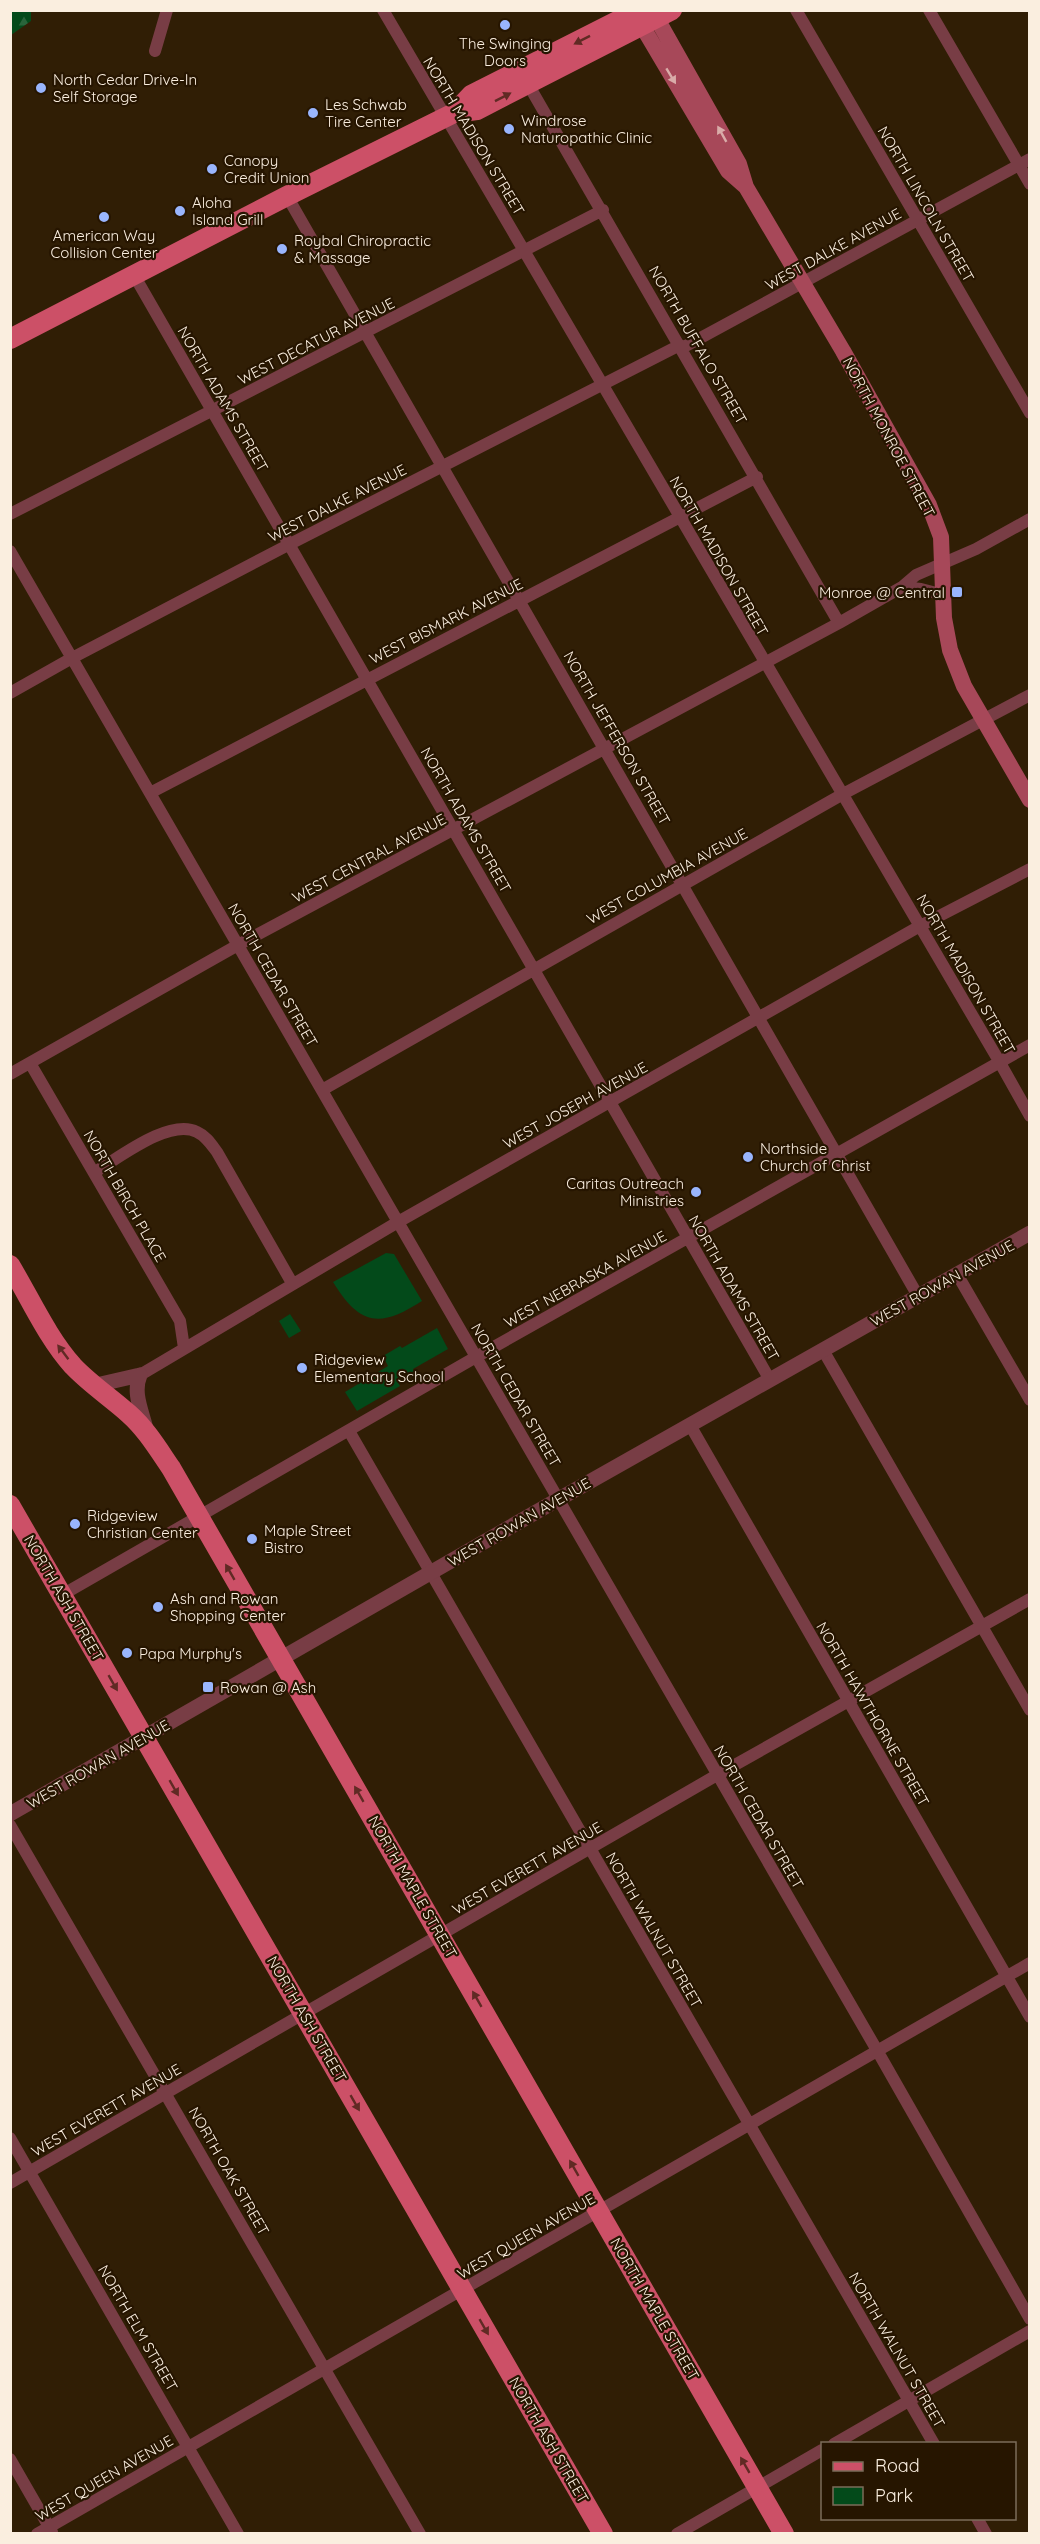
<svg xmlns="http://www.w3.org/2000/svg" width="1040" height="2544" viewBox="0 0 1040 2544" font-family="Quicksand,sans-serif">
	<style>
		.forest { fill: url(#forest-firs) }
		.park { fill: #034a1a }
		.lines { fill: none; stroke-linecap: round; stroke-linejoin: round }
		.minor { stroke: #783d45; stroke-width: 12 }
		.tertiary { stroke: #783d45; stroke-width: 15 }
		.secondary { stroke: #a74859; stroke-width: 16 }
		.primary { stroke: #cc5067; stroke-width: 20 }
		.oneway { fill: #602a24 }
		.oneway2 { fill: #d9aca9 }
		.poi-dot { fill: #99b5fd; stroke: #261500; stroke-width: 2 }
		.labels { text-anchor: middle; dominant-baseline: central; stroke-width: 4.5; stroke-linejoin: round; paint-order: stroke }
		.poi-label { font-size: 15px; fill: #faeedf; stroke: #261500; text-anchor: start }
		.street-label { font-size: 15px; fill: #faeedf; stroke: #261500 }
	</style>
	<defs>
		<pattern id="forest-firs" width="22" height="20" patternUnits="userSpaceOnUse" patternTransform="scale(1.5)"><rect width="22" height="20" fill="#034a1a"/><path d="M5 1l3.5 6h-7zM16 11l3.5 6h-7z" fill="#29643b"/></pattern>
	</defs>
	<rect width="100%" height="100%" fill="#301e05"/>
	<path class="forest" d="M11,10L31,11V21L11,35Z"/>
	<path class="park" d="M386,1253L394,1254L422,1301C380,1328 360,1326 333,1282Z
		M290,1314L301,1331L289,1338L279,1321Z
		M437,1328L448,1349L413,1369L414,1371L397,1381L400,1386L357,1411L345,1392L388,1366L383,1356L400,1346L402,1348Z"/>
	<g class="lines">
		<path class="minor" d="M383,10L999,1061L1030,1116
			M796,10L1030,413
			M929,10L1030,184
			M155,51L167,10
			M528,84L839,623
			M287,196L918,1296
			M134,275L770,1380
			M682,348L1030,159
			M10,514L603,210
			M10,551L878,2052L1030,2319
			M902,587L921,589L944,595
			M10,693L72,658L290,544L680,345
			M150,793L757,477
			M30,1063L180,1321L184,1348
			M10,1074L238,945L839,623L902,587L916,575L976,549L1030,519
			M322,1090L843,794L1030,695
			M95,1172C119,1158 169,1118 197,1132C206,1136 211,1144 217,1152L292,1283
			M957,1274L1030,1400
			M823,1350L1030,1710
			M140,1375L398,1222L920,926L1030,869
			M690,1425L1030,2017
			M349,1431L934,2444
			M62,1595L476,1357L1030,1045
			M10,1825L420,2534
			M10,2138L238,2534
			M10,2183L717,1775L1030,1599
			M834,2444L1030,2331
			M10,2459L52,2532
			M977,2518L986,2534
			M37,2534L1030,1963
			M677,2534L822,2450"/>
		<path class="tertiary" d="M140,1375C132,1394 143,1413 147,1433
			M92,1386L140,1375
			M10,1814L559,1499L1030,1233"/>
		<path class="secondary" d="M652,10L739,164L746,187L843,351L929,505L941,537L944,618L950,650L964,686L1030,800
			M635,14L728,171L745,186"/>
		<path class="primary" d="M454,113L471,95L639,10
			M10,339L287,196L454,113L477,110L672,10
			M10,1265C30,1298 47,1337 73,1366C90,1384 110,1397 129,1414C146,1429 158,1449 171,1468L784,2534
			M10,1505L603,2534"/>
	</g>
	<defs><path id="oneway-solid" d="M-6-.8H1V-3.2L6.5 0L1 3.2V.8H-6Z" transform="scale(1.5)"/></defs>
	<g class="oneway">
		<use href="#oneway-solid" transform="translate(582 40) rotate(153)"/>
		<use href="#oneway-solid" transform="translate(503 97) rotate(-27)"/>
		<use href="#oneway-solid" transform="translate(63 1352) rotate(-127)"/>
		<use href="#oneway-solid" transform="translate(230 1572) rotate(-120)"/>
		<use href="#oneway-solid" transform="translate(113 1683) rotate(60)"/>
		<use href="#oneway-solid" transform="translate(174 1788) rotate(60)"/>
		<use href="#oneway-solid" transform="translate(359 1794) rotate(-120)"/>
		<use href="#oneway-solid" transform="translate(477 1999) rotate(-120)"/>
		<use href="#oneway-solid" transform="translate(355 2103) rotate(60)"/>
		<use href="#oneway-solid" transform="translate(574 2168) rotate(-120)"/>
		<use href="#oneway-solid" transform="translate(484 2327) rotate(60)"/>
		<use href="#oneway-solid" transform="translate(745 2465) rotate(-120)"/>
	</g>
	<g class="oneway2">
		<use href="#oneway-solid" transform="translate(671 76) rotate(59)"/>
		<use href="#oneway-solid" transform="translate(722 134) rotate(-119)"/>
	</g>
	<g class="poi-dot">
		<circle cx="505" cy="25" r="6"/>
		<circle cx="41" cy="88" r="6"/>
		<circle cx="313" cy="113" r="6"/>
		<circle cx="509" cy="129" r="6"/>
		<circle cx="212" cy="169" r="6"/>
		<circle cx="180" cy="211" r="6"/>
		<circle cx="104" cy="217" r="6"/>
		<circle cx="282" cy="249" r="6"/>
		<rect x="951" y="586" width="12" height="12" rx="3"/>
		<circle cx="748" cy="1157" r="6"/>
		<circle cx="696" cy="1192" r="6"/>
		<circle cx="302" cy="1368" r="6"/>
		<circle cx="75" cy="1524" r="6"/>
		<circle cx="252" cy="1539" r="6"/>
		<circle cx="158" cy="1607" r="6"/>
		<circle cx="127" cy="1653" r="6"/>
		<rect x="202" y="1681" width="12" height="12" rx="3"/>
	</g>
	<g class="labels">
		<g class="poi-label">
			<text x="505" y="43" text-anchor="middle">The Swinging<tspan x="505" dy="17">Doors</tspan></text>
			<text x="53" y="79">North Cedar Drive-In<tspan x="53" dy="17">Self Storage</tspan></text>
			<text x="325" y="104">Les Schwab<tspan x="325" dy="17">Tire Center</tspan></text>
			<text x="521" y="120">Windrose<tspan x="521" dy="17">Naturopathic Clinic</tspan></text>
			<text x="224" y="160">Canopy<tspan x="224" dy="17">Credit Union</tspan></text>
			<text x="192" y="202">Aloha<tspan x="192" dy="17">Island Grill</tspan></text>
			<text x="104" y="235" text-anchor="middle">American Way<tspan x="104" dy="17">Collision Center</tspan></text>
			<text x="294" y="240">Roybal Chiropractic<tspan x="294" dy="17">&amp; Massage</tspan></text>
			<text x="945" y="592" text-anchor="end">Monroe @ Central</text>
			<text x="760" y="1148">Northside<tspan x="760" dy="17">Church of Christ</tspan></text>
			<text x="684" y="1183" text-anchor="end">Caritas Outreach<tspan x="684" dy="17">Ministries</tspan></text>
			<text x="314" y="1359">Ridgeview<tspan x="314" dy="17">Elementary School</tspan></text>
			<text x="87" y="1515">Ridgeview<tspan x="87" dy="17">Christian Center</tspan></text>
			<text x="264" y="1530">Maple Street<tspan x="264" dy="17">Bistro</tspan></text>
			<text x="170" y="1598">Ash and Rowan<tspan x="170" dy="17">Shopping Center</tspan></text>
			<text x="139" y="1653">Papa Murphy's</text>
			<text x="220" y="1687">Rowan @ Ash</text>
		</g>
		<g class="street-label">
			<text transform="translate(474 136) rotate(59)">NORTH MADISON STREET</text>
			<text transform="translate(926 204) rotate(60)">NORTH LINCOLN STREET</text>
			<text transform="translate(833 249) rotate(-29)">WEST DALKE AVENUE</text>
			<text transform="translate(316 341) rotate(-27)">WEST DECATUR AVENUE</text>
			<text transform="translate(698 345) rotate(60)">NORTH BUFFALO STREET</text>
			<text transform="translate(223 399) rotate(60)">NORTH ADAMS STREET</text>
			<text transform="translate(889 437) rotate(62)">NORTH MONROE STREET</text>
			<text transform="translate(337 503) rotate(-27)">WEST DALKE AVENUE</text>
			<text transform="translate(719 556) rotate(60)">NORTH MADISON STREET</text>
			<text transform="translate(446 621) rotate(-27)">WEST BISMARK AVENUE</text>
			<text transform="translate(617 738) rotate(60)">NORTH JEFFERSON STREET</text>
			<text transform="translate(466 820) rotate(60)">NORTH ADAMS STREET</text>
			<text transform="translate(369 858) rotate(-28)">WEST CENTRAL AVENUE</text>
			<text transform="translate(667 876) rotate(-29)">WEST COLUMBIA AVENUE</text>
			<text transform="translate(966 974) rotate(60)">NORTH MADISON STREET</text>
			<text transform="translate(273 975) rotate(60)">NORTH CEDAR STREET</text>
			<text transform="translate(575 1105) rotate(-29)">WEST JOSEPH AVENUE</text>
			<text transform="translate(125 1196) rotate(60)">NORTH BIRCH PLACE</text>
			<text transform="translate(585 1279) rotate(-29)">WEST NEBRASKA AVENUE</text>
			<text transform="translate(942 1283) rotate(-29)">WEST ROWAN AVENUE</text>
			<text transform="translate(734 1288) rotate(60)">NORTH ADAMS STREET</text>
			<text transform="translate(516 1395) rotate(60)">NORTH CEDAR STREET</text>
			<text transform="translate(519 1522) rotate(-30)">WEST ROWAN AVENUE</text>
			<text transform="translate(64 1598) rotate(60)">NORTH ASH STREET</text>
			<text transform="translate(873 1714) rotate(60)">NORTH HAWTHORNE STREET</text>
			<text transform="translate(98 1764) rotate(-30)">WEST ROWAN AVENUE</text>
			<text transform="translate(759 1817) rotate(60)">NORTH CEDAR STREET</text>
			<text transform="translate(527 1868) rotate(-30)">WEST EVERETT AVENUE</text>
			<text transform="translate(413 1887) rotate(60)">NORTH MAPLE STREET</text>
			<text transform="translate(654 1930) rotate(60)">NORTH WALNUT STREET</text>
			<text transform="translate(307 2019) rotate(60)">NORTH ASH STREET</text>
			<text transform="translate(106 2110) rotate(-30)">WEST EVERETT AVENUE</text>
			<text transform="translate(229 2171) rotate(60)">NORTH OAK STREET</text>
			<text transform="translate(526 2236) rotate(-30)">WEST QUEEN AVENUE</text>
			<text transform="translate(655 2309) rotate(60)">NORTH MAPLE STREET</text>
			<text transform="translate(138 2328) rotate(60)">NORTH ELM STREET</text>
			<text transform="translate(897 2350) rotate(60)">NORTH WALNUT STREET</text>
			<text transform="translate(549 2440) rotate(60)">NORTH ASH STREET</text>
			<text transform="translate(104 2478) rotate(-30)">WEST QUEEN AVENUE</text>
		</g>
	</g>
	<rect width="1040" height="2544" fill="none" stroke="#faeedf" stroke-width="24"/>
	<rect x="821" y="2442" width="195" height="78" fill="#261500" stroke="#7b6c59" stroke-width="1.5"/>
	<rect x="833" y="2462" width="30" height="9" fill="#cc5067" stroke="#7b6c59" stroke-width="1.5"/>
	<text x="875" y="2472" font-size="18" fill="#faeedf">Road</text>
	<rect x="833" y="2487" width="30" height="18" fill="#034a1a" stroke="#7b6c59" stroke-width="1.5"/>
	<text x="875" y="2502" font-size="18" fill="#faeedf">Park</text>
</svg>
